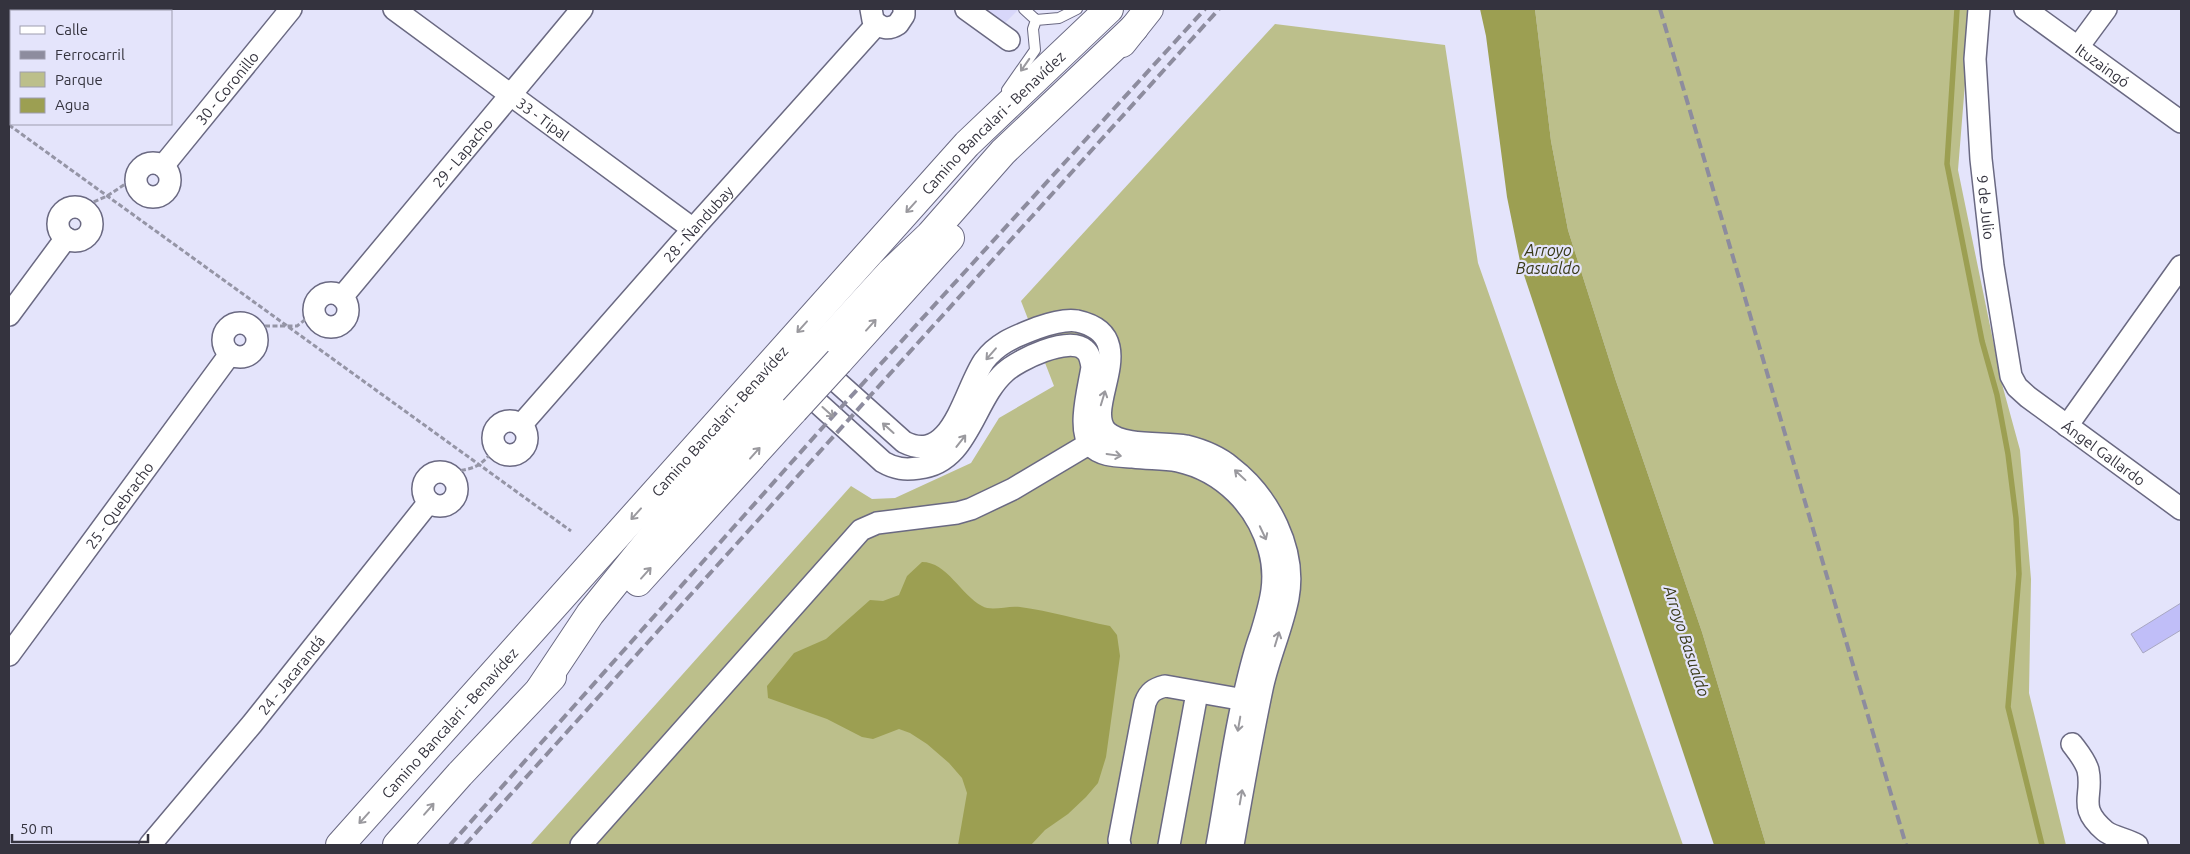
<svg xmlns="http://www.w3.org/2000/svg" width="2190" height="854" viewBox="0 0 2190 854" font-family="Ubuntu,sans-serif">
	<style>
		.built { fill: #d8d7fa }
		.green { fill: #bcbf8b }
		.water { fill: #9c9f52 }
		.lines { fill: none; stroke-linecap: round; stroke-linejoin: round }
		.stream { stroke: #9c9f52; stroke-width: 5.5 }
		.building { fill: #c0bef8; stroke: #a8a7c2 }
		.service-casing { stroke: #6a6982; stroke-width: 12 }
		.minor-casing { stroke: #6a6982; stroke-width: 24 }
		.secondary-casing { stroke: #6a6982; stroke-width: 30 }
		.path { stroke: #9595a6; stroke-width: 3; stroke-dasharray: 5 2.5; stroke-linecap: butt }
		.service { stroke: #fff; stroke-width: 10 }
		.minor { stroke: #fff; stroke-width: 21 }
		.secondary { stroke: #fff; stroke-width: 28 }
		.rail { stroke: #8d8c9e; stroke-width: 4; stroke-dasharray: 10 5; stroke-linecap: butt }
		.secondary-bridge-casing { stroke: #6a6982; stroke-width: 30; stroke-linecap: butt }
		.secondary-bridge { stroke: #fff; stroke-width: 28 }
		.oneway { stroke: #9a999e }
		.labels { text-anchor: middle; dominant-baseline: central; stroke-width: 4.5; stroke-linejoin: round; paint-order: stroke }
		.street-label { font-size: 15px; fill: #34333e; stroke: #e4e4fb }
		.water-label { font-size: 16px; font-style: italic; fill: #383917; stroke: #e4e4fb }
	</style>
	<rect width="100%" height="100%" fill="#e4e4fb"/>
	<path class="built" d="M982,9H1019L1005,23Z"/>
	<path class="green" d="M1535,9H1971L1958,170L2002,384L2020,450L2031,579L2029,693L2066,845H1766L1702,632L1616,381L1568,230L1551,141Z
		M1275,24L1445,45L1478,263L1683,845H530L851,486L872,499L895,498L971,463L999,418L1054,386L1021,301Z"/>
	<path class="water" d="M1480,9H1535L1551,141L1568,230L1616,381L1702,632L1766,845H1714L1521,266L1507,197L1486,36Z
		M922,562C947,562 961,595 982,606C992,612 1008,605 1020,607C1050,611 1080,620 1110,626L1117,635L1120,656L1106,757L1098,783L1086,797L1068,814L1045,830L1031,845H958L967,793L962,778L949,763L927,744L910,733L899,729L873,739L862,737L827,719L768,698L767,686L794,653L826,639L870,600L883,601L899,595L907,576Z"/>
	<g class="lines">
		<path class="stream" d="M1957,9L1947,164L1982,341L1997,395L2008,454L2016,518L2019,574L2008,707L2042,845"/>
	</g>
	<path class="building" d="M2181,603V630L2143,653L2131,634Z"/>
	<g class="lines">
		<defs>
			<path id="service" d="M1024,9L1036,20
				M1036,20L1059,18L1077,9
				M1007,90L1035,50L1033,29L1036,20"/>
			<g id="minor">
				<path id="s1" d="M394,9L693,229"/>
				<path d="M871,9L873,20C881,29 889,30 898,24L904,15V9"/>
				<path d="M966,9L1009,40"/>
				<path id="s2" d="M1979,9L1975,59L1981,159L1993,266L2011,376L2017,387L2028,397L2181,509"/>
				<path id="s3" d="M2025,9L2181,122"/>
				<path d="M2078,47L2106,9"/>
				<circle cx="153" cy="180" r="17"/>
				<path id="s4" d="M163,166L291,9"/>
				<circle cx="75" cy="224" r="17"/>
				<circle cx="331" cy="310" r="17"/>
				<path id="s5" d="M342,297L582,9"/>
				<path d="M9,315L66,238"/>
				<circle cx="240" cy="340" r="17"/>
				<path d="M817,364L904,442C952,466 964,390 984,361C998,342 1017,336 1037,328C1049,324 1064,319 1077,321C1146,336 1081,407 1107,432C1124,447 1164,442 1186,446C1202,450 1219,457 1231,467C1269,496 1297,550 1288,598C1282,629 1268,659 1262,689C1251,741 1242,793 1233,845"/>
				<path d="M798,385L883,462C895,469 905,470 919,468C969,463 973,400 1005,372C1018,360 1069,335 1085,350C1090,354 1091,361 1092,367C1089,387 1077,429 1090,445C1101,457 1119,456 1133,457C1148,459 1164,458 1178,461C1223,471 1257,506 1269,549C1278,580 1270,604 1261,634C1253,655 1248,678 1243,700C1232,748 1226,797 1217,845"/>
				<circle cx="510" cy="438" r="17"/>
				<path id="s6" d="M521,425L693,229L877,24"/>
				<path d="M2067,426L2181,266"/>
				<circle cx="440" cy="489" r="17"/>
				<path id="s7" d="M9,655L230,354"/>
				<path d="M2072,744C2078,752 2085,760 2088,770C2094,797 2076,806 2105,831C2112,837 2127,839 2137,845"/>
				<path id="s8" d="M150,845L252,724L429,502"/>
				<path d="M581,845L861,530L877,523L957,513L971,509L1013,489L1102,436"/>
				<path d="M1120,845L1119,840L1145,703C1149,692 1154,689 1165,686L1256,702"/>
				<path d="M1169,845L1197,693"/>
			</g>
			<g id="secondary">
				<path d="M1122,43L1149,9"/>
				<path d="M839,361L950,238"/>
				<path d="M638,582L794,410"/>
				<path d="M540,689L590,614L686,495L890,273L930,235L1003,152L1134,28"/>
				<path id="s9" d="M340,845L967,144L1109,9"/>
				<path d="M397,845L460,774L552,677"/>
			</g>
		</defs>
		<use href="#service" class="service-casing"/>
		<use href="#minor" class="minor-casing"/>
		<use href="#secondary" class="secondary-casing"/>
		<path class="path" d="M9,125L571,531
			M80,208L107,196L136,177
			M250,326H297L315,312
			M446,473C474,468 478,470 496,447"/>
		<use href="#service" class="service"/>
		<use href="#minor" class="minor"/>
		<use href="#secondary" class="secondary"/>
		<path class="rail" d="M1660,9L1906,845
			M450,845L824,426L1205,9
			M465,845L1219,9"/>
		<defs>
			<path id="secondary-bridge" d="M794,410L839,361"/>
		</defs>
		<use href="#secondary-bridge" class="secondary-bridge-casing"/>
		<use href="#secondary-bridge" class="secondary-bridge"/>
	</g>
	<defs><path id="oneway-shaft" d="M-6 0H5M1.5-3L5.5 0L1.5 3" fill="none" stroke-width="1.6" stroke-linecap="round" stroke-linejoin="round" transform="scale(1.25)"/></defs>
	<g class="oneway">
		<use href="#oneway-shaft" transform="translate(1025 65) rotate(125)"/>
		<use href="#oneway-shaft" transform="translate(911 207) rotate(132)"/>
		<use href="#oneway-shaft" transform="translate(871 325) rotate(-48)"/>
		<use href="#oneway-shaft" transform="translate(802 327) rotate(132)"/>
		<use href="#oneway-shaft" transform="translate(991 354) rotate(131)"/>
		<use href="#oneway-shaft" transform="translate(1103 398) rotate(-73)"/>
		<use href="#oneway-shaft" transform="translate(828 412) rotate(42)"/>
		<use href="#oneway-shaft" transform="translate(888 428) rotate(-138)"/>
		<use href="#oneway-shaft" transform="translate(961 441) rotate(-52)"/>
		<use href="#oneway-shaft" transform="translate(755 453) rotate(-48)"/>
		<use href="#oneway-shaft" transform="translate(1114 455) rotate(8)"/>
		<use href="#oneway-shaft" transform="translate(1240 475) rotate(-137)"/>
		<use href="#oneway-shaft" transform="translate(636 514) rotate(132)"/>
		<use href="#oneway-shaft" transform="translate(1263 533) rotate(65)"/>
		<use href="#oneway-shaft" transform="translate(646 573) rotate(-48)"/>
		<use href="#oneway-shaft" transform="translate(1277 639) rotate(-73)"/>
		<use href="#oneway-shaft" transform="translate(1239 724) rotate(100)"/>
		<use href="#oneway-shaft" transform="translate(1241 797) rotate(-80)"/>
		<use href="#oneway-shaft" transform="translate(429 809) rotate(-49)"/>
		<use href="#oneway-shaft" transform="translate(364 818) rotate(132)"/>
	</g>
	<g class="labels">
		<g class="street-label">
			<text stroke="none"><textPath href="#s3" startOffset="96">Ituzaingó</textPath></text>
			<text stroke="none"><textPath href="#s4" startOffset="101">30 - Coronillo</textPath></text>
			<text stroke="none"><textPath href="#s1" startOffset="185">33 - Tipal</textPath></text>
			<text stroke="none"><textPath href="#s9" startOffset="974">Camino Bancalari - Benavídez</textPath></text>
			<text stroke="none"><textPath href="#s5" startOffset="188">29 - Lapacho</textPath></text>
			<text stroke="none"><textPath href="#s2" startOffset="199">9 de Julio</textPath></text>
			<text stroke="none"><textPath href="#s6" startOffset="268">28 - Ñandubay</textPath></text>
			<text stroke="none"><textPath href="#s9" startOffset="569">Camino Bancalari - Benavídez</textPath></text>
			<text stroke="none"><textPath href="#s2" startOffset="491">Ángel Gallardo</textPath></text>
			<text stroke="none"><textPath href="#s7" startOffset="186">25 - Quebracho</textPath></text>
			<text stroke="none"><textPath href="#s8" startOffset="221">24 - Jacarandá</textPath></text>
			<text stroke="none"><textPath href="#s9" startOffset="164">Camino Bancalari - Benavídez</textPath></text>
		</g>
		<g class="water-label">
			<text x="1548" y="250">Arroyo<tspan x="1548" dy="18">Basualdo</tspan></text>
			<text transform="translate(1687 641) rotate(72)">Arroyo Basualdo</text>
		</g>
	</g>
	<rect width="2190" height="854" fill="none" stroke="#34333e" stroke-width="20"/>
	<rect x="10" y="10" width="162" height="115" fill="#e4e4fb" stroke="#9e9daf"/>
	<rect x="20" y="26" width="25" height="8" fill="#ffffff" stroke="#9e9daf"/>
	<text x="55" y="35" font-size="15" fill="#34333e">Calle</text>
	<rect x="20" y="51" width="25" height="8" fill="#8d8c9e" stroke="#9e9daf"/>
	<text x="55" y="60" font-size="15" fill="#34333e">Ferrocarril</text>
	<rect x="20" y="72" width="25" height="15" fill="#bcbf8b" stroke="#9e9daf"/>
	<text x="55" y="85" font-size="15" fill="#34333e">Parque</text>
	<rect x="20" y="98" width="25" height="15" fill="#9c9f52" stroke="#9e9daf"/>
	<text x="55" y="110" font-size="15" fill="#34333e">Agua</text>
	<path d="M12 834v8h136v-8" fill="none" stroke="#34333e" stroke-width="2.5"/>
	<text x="20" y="834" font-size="15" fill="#34333e" stroke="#e4e4fb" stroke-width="4" paint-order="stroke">50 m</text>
</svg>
